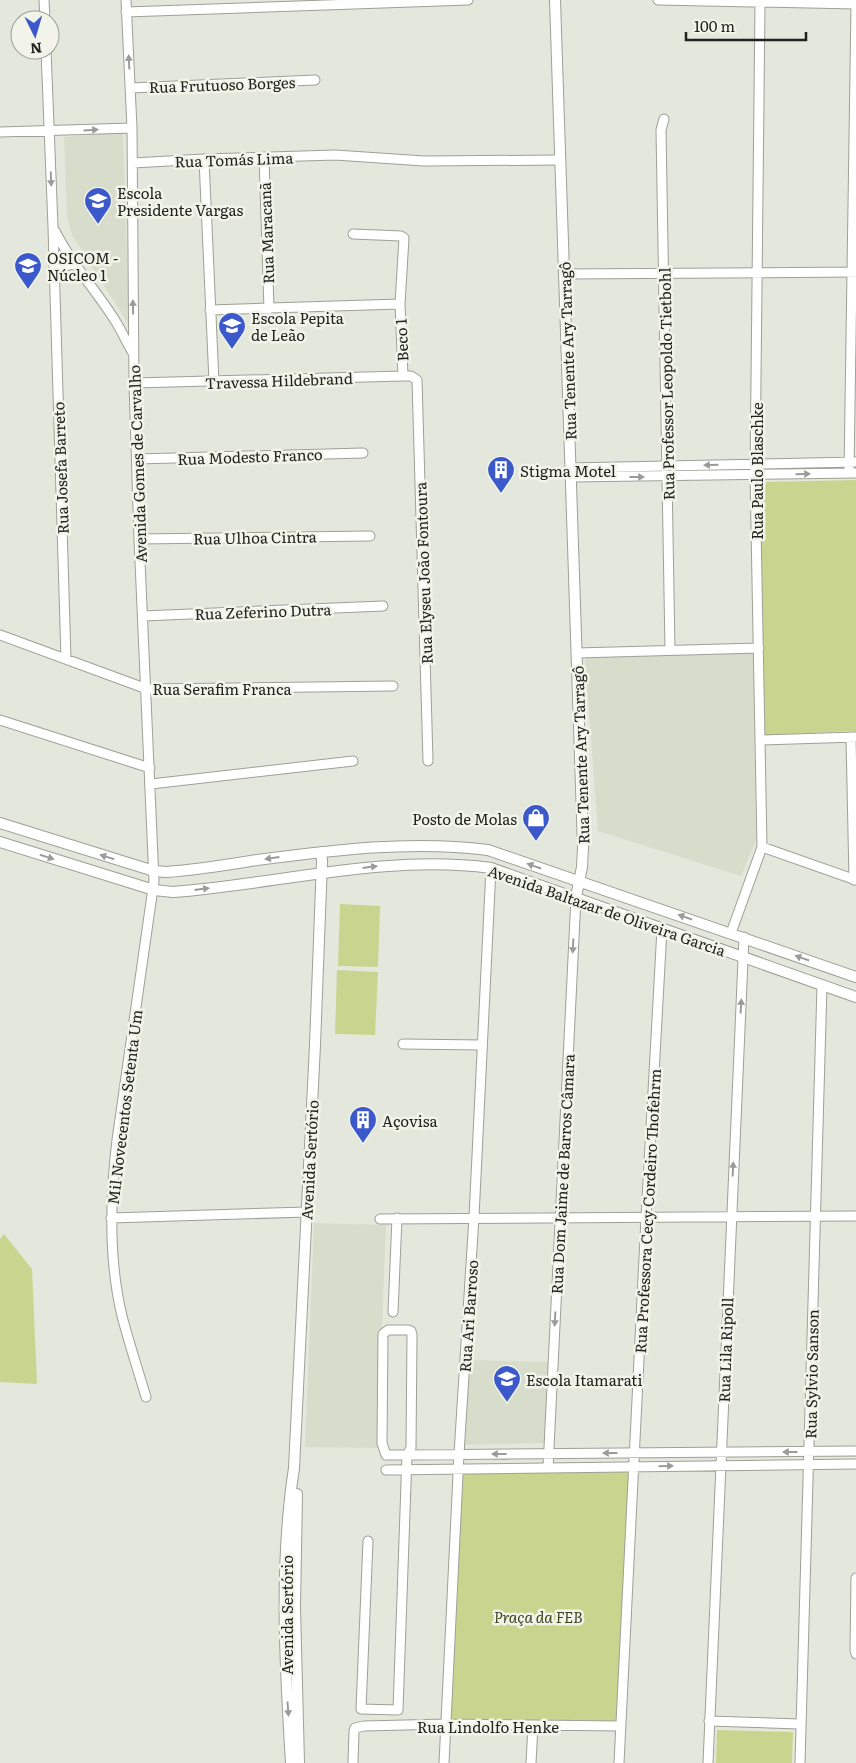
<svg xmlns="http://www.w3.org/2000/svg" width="856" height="1763" viewBox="0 0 856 1763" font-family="Literata,serif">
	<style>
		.built { fill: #d8dcca }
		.green { fill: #c9d58e }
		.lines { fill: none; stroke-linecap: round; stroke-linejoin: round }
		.minor-casing { stroke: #9ea096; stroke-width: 11 }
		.major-casing { stroke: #9ea096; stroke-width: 12 }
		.minor { stroke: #fff; stroke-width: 9 }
		.major { stroke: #fff; stroke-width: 10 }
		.oneway { fill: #9b9c9a }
		.labels { text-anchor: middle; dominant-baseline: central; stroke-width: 5; stroke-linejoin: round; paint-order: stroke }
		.street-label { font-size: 15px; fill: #21221e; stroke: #f2f4ea }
		.poi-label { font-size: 15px; fill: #21221e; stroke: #f2f4ea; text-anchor: start }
		.park-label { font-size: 15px; font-style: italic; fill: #3a4019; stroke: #f2f4ea }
	</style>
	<rect width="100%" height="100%" fill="#e4e7dc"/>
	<path class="built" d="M123,132L129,325L72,235L67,215L64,137Z
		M753,653L756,840L741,876L598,831L585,657Z
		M314,1223L386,1225L377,1448L305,1447Z
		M470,1360L550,1362L544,1443L465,1445Z"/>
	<path class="green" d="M856,480V731L765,735L760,482Z
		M340,904L380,906L378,967L338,966Z
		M337,970L378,972L375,1035L335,1034Z
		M4,1234L32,1269L37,1384L0,1382V1239Z
		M463,1470L629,1471L616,1721L449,1720Z
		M717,1730L793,1732L792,1763H716Z"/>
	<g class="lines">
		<defs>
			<path id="minor" d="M44,0L45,20
				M126,0L132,128L134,383L139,539L154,881L117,1140C110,1198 108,1258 122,1316C129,1343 138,1370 146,1397
				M658,0L856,4
				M126,12L468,0
				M46,50L53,227L66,659
				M130,88L315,80
				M664,119L661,130L670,650
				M0,132L132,128
				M264,157L269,309
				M204,159L214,382
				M133,163L204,159L335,155L424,161L560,160
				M55,231C71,264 97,291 116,322C122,332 127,343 133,353
				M353,234L401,236L404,238L400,304L403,376
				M564,274L856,272
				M54,278L63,267L74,263
				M210,310L400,304
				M134,383L403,376H411L417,380L428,761
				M137,459L363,453
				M570,468L856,462
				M849,473L856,4
				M571,477L856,473
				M139,539L370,536
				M143,616L383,606
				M0,635L147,689L393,686
				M577,653L759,648
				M0,720L150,768
				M851,737L854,880
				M761,740L856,737
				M151,784L353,761
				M762,847L856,880
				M731,933L762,847L755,474L760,3
				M403,1044L482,1045
				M111,1218L307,1212
				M380,1219L856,1216
				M393,1312L397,1218
				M548,1468L576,897
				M386,1470L856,1464
				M368,1541L361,1709L398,1710L407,1455L411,1448L412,1335L411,1331L408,1330H388L383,1334L382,1443L386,1455H407L856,1451
				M856,1578L855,1650L856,1654
				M709,1721L800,1724
				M353,1763L354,1731L355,1728L364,1726L446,1724L621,1726
				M444,1763L459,1454L474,1217L491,868
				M531,1763L533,1726
				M619,1763L646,1218L662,929
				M708,1763L744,937
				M800,1763L822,985"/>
			<path id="major" d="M555,0L583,848L582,867L576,897
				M0,823L154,871L166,872C197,870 227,865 257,860C334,850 411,840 488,850L856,977
				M0,842L154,890L173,892C279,884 384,854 491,868L856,997
				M297,1494L295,1608L299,1763
				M291,1763C285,1665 279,1566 294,1468L315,1045L322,861L321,852"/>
		</defs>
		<use href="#minor" class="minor-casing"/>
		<use href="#major" class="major-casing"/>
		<use href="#minor" class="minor"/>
		<use href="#major" class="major"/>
	</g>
	<defs><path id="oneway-solid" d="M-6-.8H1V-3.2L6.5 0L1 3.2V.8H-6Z" transform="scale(1.25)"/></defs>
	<g class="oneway">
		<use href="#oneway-solid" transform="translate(129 62) rotate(-93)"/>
		<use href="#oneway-solid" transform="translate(91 130) rotate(-3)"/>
		<use href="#oneway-solid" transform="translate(51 179) rotate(88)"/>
		<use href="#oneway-solid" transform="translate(133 307) rotate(-91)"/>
		<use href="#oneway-solid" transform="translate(711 465) rotate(178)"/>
		<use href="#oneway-solid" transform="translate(803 474) rotate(-1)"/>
		<use href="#oneway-solid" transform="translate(637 477)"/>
		<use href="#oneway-solid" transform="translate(47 857) rotate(17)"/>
		<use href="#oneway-solid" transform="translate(107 857) rotate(-163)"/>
		<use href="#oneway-solid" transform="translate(272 858) rotate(172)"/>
		<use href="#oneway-solid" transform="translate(534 866) rotate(-161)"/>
		<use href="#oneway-solid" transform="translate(370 867) rotate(-7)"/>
		<use href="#oneway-solid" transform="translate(202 889) rotate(-7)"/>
		<use href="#oneway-solid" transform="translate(685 917) rotate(-161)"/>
		<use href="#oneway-solid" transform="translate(573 946) rotate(93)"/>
		<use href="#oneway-solid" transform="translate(802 958) rotate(-161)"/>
		<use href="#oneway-solid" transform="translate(741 1006) rotate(-87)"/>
		<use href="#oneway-solid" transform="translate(733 1169) rotate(-87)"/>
		<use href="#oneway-solid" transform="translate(555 1319) rotate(93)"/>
		<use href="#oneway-solid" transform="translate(790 1452) rotate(180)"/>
		<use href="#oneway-solid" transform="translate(610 1453) rotate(180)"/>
		<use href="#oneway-solid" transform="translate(499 1454) rotate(180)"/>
		<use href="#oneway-solid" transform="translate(666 1466) rotate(-1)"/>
		<use href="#oneway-solid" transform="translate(288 1709) rotate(86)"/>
	</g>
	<defs>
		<symbol id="school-pin" viewBox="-11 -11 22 30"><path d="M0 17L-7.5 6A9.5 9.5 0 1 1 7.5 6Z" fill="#3b59cb" stroke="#f2f4ea"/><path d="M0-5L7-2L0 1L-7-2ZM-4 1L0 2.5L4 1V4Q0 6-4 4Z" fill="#fff"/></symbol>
		<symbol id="building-pin" viewBox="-11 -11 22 30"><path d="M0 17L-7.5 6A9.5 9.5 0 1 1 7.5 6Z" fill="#3b59cb" stroke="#f2f4ea"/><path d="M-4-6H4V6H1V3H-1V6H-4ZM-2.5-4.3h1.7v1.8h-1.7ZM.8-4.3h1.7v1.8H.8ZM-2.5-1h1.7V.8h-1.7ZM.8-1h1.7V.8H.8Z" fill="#fff"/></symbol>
		<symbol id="shop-pin" viewBox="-11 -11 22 30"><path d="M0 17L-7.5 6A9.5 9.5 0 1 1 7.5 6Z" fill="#3b59cb" stroke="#f2f4ea"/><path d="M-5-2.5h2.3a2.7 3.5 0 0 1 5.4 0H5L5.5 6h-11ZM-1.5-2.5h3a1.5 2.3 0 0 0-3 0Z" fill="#fff"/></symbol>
	</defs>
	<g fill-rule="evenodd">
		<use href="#school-pin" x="82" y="185" width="32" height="43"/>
		<use href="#school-pin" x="12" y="250" width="32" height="43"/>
		<use href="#school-pin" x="216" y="310" width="32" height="43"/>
		<use href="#building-pin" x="485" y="454" width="32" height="43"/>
		<use href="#shop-pin" x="520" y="802" width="32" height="43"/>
		<use href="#building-pin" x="347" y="1104" width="32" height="43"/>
		<use href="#school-pin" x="491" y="1363" width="32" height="43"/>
	</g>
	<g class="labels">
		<g class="street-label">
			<text transform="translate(222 84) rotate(-2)">Rua Frutuoso Borges</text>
			<text transform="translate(234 159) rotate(-2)">Rua Tomás Lima</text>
			<text transform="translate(266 233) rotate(-92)">Rua Maracanã</text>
			<text transform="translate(401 340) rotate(-93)">Beco 1</text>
			<text transform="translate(567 351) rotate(-92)">Rua Tenente Ary Tarragô</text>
			<text transform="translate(279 380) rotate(-2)">Travessa Hildebrand</text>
			<text transform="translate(666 384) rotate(-91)">Rua Professor Leopoldo Tietbohl</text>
			<text transform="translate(250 456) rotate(-2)">Rua Modesto Franco</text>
			<text transform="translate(137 464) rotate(-92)">Avenida Gomes de Carvalho</text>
			<text transform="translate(60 468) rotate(-92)">Rua Josefa Barreto</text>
			<text transform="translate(756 471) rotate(-90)">Rua Paulo Blaschke</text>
			<text transform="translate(255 537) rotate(-1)">Rua Ulhoa Cintra</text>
			<text transform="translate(423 573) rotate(-92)">Rua Elyseu João Fontoura</text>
			<text transform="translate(263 611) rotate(-2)">Rua Zeferino Dutra</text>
			<text x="222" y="688">Rua Serafim Franca</text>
			<text transform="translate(580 755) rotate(-92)">Rua Tenente Ary Tarragô</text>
			<text transform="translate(607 910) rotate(19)">Avenida Baltazar de Oliveira Garcia</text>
			<text transform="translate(124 1107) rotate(-83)">Mil Novecentos Setenta Um</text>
			<text transform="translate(309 1160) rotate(-87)">Avenida Sertório</text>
			<text transform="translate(562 1174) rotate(-87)">Rua Dom Jaime de Barros Câmara</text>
			<text transform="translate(647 1211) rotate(-87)">Rua Professora Cecy Cordeiro Thofehrm</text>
			<text transform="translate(468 1316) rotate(-86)">Rua Ari Barroso</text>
			<text transform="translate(725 1350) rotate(-88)">Rua Lila Ripoll</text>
			<text transform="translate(811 1374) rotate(-89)">Rua Sylvio Sanson</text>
			<text transform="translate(286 1615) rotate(-90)">Avenida Sertório</text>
			<text x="488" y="1726">Rua Lindolfo Henke</text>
		</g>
		<g class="poi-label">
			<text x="117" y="192">Escola<tspan x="117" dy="17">Presidente Vargas</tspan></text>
			<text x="47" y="257">OSICOM -<tspan x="47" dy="17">Núcleo 1</tspan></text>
			<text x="251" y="317">Escola Pepita<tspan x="251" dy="17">de Leão</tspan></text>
			<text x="520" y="470">Stigma Motel</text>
			<text x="517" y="818" text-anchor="end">Posto de Molas</text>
			<text x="382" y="1120">Açovisa</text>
			<text x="526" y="1379">Escola Itamarati</text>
		</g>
		<g class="park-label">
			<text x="538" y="1616">Praça da FEB</text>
		</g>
	</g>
	<g transform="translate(35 35) rotate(175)"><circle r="24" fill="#f2f4ea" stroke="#9ea098"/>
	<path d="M0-4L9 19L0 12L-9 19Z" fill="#3b59cb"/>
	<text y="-8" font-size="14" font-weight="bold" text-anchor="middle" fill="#21221e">N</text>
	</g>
	<path d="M686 32v8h120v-8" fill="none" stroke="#21221e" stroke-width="2.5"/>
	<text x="694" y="32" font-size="15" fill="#21221e" stroke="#f2f4ea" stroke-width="4" paint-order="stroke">100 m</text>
</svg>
